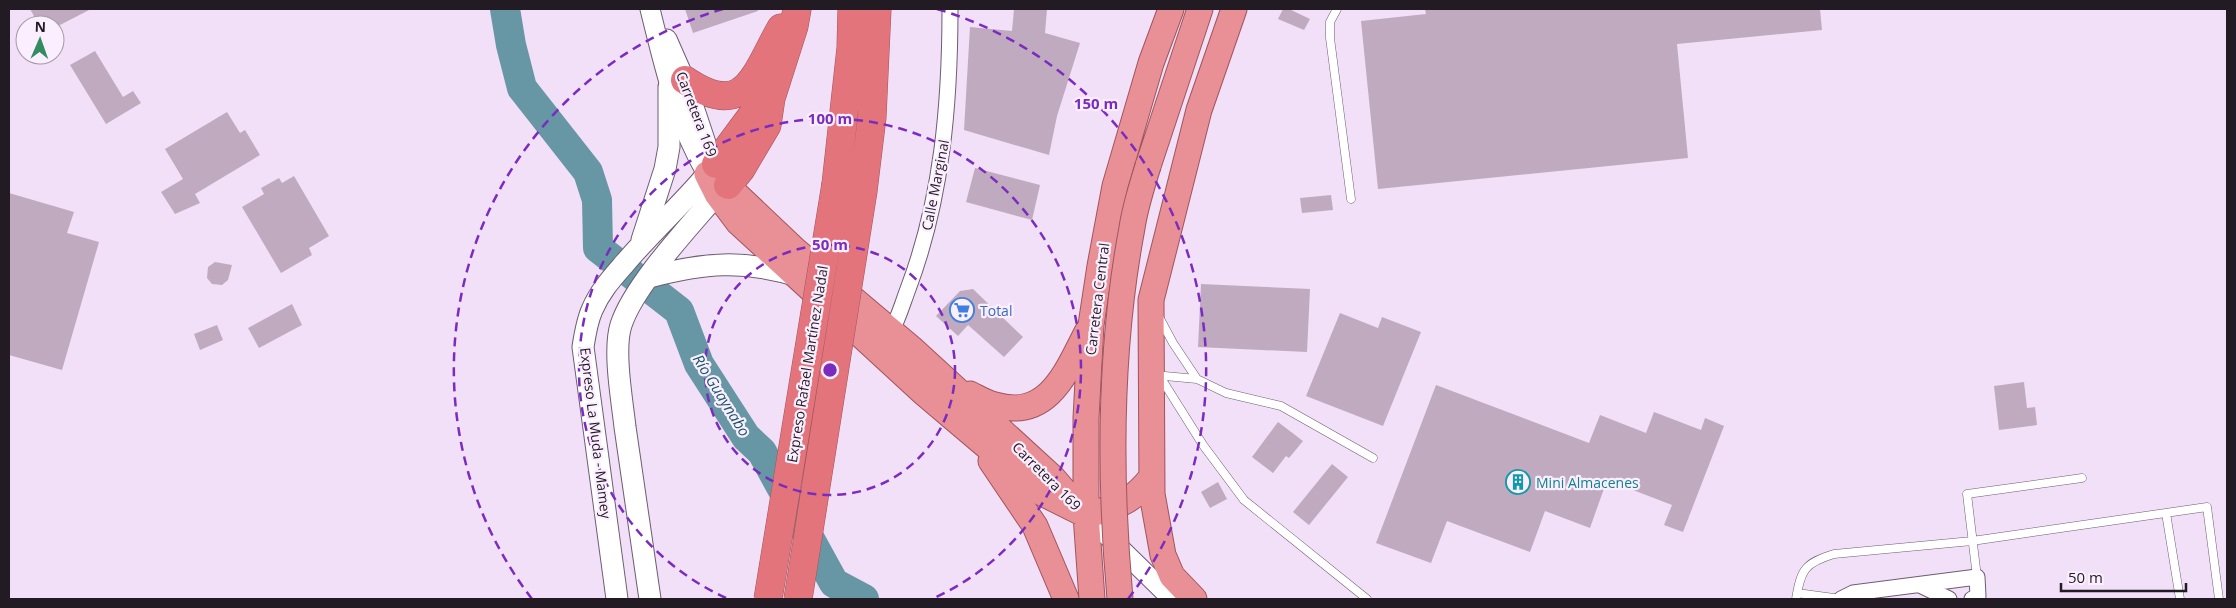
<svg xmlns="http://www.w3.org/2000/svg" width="2236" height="608" viewBox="0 0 2236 608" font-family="'Open Sans',sans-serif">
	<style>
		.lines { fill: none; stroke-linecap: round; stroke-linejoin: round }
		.river { stroke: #6796a4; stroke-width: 30 }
		.building { fill: #c0aac0 }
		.service-casing { stroke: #6d5d72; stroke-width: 9 }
		.minor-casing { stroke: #6d5d72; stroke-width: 17 }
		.tertiary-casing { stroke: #6d5d72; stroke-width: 21 }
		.secondary-casing { stroke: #6d5d72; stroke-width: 23 }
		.trunk-casing { stroke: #9f555d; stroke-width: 27 }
		.motorway-casing { stroke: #9f555d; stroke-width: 29 }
		.service { stroke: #fff; stroke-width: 8 }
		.minor { stroke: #fff; stroke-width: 15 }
		.tertiary { stroke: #fff; stroke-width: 19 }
		.secondary { stroke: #fff; stroke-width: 21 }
		.trunk { stroke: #e89096; stroke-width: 25 }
		.motorway { stroke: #e3747b; stroke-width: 28 }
		.trunk-bridge-casing { stroke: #9f555d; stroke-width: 27; stroke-linecap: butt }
		.motorway-bridge-casing { stroke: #9f555d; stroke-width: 29; stroke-linecap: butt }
		.trunk-bridge { stroke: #e89096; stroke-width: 25 }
		.motorway-bridge { stroke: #e3747b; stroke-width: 28 }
		.ring { fill: none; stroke: #7b2cbf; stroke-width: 2.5; stroke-dasharray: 9 6 }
		.labels { text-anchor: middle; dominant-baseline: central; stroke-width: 4.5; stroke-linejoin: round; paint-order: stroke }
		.street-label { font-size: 14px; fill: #221b24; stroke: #fbefff }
		.shop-label { font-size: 14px; fill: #366cbe; stroke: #fbefff; text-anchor: start }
		.culture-label { font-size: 14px; fill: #0d838f; stroke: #fbefff; text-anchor: start }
		.water-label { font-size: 15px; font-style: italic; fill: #165768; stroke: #fbefff }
		.centre { fill: #7b2cbf; stroke: #fbefff; stroke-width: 2.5 }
		.ring-label { font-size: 15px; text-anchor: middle; font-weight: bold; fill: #7b2cbf; stroke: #fbefff; stroke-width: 4.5; stroke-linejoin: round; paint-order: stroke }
	</style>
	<rect width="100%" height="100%" fill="#f2dff8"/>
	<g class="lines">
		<path class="river" d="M505,9L511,45L522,88L588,172L597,200L598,248L679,311L699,364L746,437L762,452L834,583L864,599"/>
	</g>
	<path class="building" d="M30,9H91L60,25H39Z
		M685,9H757L758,11L693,33Z
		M1014,9H1047L1045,33L1080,43L1057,116L1049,155L964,130L970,27L1012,31Z
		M1283,9H1289L1310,19L1304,30L1278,19Z
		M1425,9H1820L1822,30L1677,44L1688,158L1378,189L1361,21L1426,14Z
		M95,51L123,97L133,91L141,103L106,124L70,65Z
		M227,112L240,133L245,130L260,155L195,194L200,203L175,214L161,192L183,179L165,149Z
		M975,168L1040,185L1032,220L966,202Z
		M294,176L329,236L309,248L312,255L281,273L242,207L264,194L261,188L279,178L282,183Z
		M9,193L74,212L67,233L99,242L62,370L9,355Z
		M1331,195L1333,210L1302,213L1300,198Z
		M215,262L232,265L228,280L222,285L212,284L207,278L208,267Z
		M1201,284L1310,289L1307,352L1198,347Z
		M973,289L1023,337L1004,357L968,325L958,336L936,316L960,291Z
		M292,304L302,325L259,348L248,328Z
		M1340,313L1378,328L1382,317L1421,332L1383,426L1306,396Z
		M217,325L223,340L200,350L194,334Z
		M2024,382L2027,408L2035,407L2037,425L1999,430L1994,386Z
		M1436,385L1589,443L1600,415L1646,433L1654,412L1701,430L1705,418L1724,426L1683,532L1664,525L1672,505L1607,480L1590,528L1545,511L1530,552L1447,521L1431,563L1376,543Z
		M1278,422L1303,441L1289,458L1286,456L1273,473L1252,457Z
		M1332,464L1348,477L1309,525L1293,512Z
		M1218,482L1227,499L1210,508L1201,492Z"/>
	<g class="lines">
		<defs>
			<path id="service" d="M1337,9L1330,22V38L1351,199
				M1159,317L1173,343L1197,379
				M1154,375L1197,379L1226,393L1281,406L1373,458
				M1156,378L1164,383L1203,445L1244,500L1367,599
				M2166,513L2180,599
				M1977,577L1967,494L2082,478
				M1797,593L1841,599
				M1796,599C1801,569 1805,563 1834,554L1972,541L2207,507L2219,599"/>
			<path id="minor" d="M888,338C897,323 902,305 908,289C942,199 950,104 950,9
				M1920,585L1949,599
				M1841,599L1853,593L1977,577L1978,596L1972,599"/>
			<path id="tertiary" d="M650,9C664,66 677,123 707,174
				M667,39L685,80L709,152L716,164
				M1086,515L1172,599"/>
			<path id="secondary" d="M642,240L665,169L669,147V87
				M649,277C704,263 743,259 798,276
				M617,599L583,347C585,334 587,321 592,310C600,291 612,278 625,263C654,229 688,199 716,164
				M650,599C642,542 633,484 625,427C622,400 613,350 621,325C634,285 689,227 717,194L728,185"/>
			<path id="trunk" d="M1148,166L1200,9
				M707,174L717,194L738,222L925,394L1042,493L1086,515
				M738,196L795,250L911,348L1053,478L1077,506
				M970,394C978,398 986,403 995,405C1049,421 1067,370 1087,332
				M991,461L1035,526L1066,599
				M1095,513C1122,505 1133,500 1151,478
				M1092,599L1086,515V418L1091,325L1100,266L1115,186L1151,63L1171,9
				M1194,599L1172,576L1163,555L1152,494L1151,300L1199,110L1234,9"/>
			<path id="motorway" d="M685,80C746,121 754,75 781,28
				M716,164L753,114L771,98
				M836,184L851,48L852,9
				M728,185L741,169L767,125L771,98L794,26L797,9
				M863,191L872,117L877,9"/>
		</defs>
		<use href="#service" class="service-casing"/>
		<use href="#minor" class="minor-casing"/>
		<use href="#tertiary" class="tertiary-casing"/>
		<use href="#secondary" class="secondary-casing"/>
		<use href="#trunk" class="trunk-casing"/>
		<use href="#motorway" class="motorway-casing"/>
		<use href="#service" class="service"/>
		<use href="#minor" class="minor"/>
		<use href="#tertiary" class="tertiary"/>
		<use href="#secondary" class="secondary"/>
		<use href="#trunk" class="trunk"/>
		<use href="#motorway" class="motorway"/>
		<defs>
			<path id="trunk-bridge" d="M1120,599C1109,476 1109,350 1132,228C1135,207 1142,186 1148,166"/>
			<path id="motorway-bridge" d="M768,599L836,184
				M798,599L863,191"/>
		</defs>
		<use href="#trunk-bridge" class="trunk-bridge-casing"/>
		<use href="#motorway-bridge" class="motorway-bridge-casing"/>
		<use href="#trunk-bridge" class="trunk-bridge"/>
		<use href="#motorway-bridge" class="motorway-bridge"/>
	</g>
	<g class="ring">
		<circle cx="830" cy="370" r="125"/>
		<path d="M726 598A251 251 0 1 1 934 598"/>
		<path d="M532 599A376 376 0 0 1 723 9M937 9A376 376 0 0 1 1128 599"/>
	</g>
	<defs>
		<symbol id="supermarket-ring" viewBox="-11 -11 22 22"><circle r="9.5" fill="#fbefff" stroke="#3f7fe0" stroke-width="1.5"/><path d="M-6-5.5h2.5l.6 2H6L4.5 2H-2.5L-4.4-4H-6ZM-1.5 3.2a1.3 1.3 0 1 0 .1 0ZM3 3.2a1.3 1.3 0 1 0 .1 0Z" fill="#3f7fe0"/></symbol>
		<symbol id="building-ring" viewBox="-11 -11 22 22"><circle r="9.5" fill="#fbefff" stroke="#0f9aa8" stroke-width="1.5"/><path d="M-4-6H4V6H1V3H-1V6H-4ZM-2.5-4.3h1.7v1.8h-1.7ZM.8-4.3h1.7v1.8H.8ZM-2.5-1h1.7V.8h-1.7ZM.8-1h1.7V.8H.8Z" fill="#0f9aa8"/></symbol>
	</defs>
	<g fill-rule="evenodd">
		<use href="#supermarket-ring" x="948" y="296" width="28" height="28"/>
		<use href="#building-ring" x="1504" y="468" width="28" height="28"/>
	</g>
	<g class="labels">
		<g class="street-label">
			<text transform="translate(697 114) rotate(69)">Carretera 169</text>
			<text transform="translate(935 185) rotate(-79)">Calle Marginal</text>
			<text transform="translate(1097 299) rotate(-83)">Carretera Central</text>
			<text transform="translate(807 364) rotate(-81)">Expreso Rafael Martínez Nadal</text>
			<text transform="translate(596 433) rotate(83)">Expreso La Muda - Mamey</text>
			<text transform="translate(1047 476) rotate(45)">Carretera 169</text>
		</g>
		<g class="shop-label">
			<text x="980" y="310">Total</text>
		</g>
		<g class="culture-label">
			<text x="1536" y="482">Mini Almacenes</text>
		</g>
		<g class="water-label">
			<text transform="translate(722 395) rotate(58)">Río Guaynabo</text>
		</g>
	</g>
	<circle cx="830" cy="370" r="8" class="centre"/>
	<g class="ring-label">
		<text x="1096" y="109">150 m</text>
		<text x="830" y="124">100 m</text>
		<text x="830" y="250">50 m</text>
	</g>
	<rect width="2236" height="608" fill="none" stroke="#221b24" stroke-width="20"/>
	<g transform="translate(40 40) rotate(2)"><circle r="24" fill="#fbefff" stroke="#a49aa7"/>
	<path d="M0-4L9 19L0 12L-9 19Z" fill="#328c61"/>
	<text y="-8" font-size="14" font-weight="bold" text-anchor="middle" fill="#221b24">N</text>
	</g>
	<path d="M2061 583v8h125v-8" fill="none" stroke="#221b24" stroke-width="2.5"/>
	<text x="2068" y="583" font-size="15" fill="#221b24" stroke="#fbefff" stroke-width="4" paint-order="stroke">50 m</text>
</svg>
